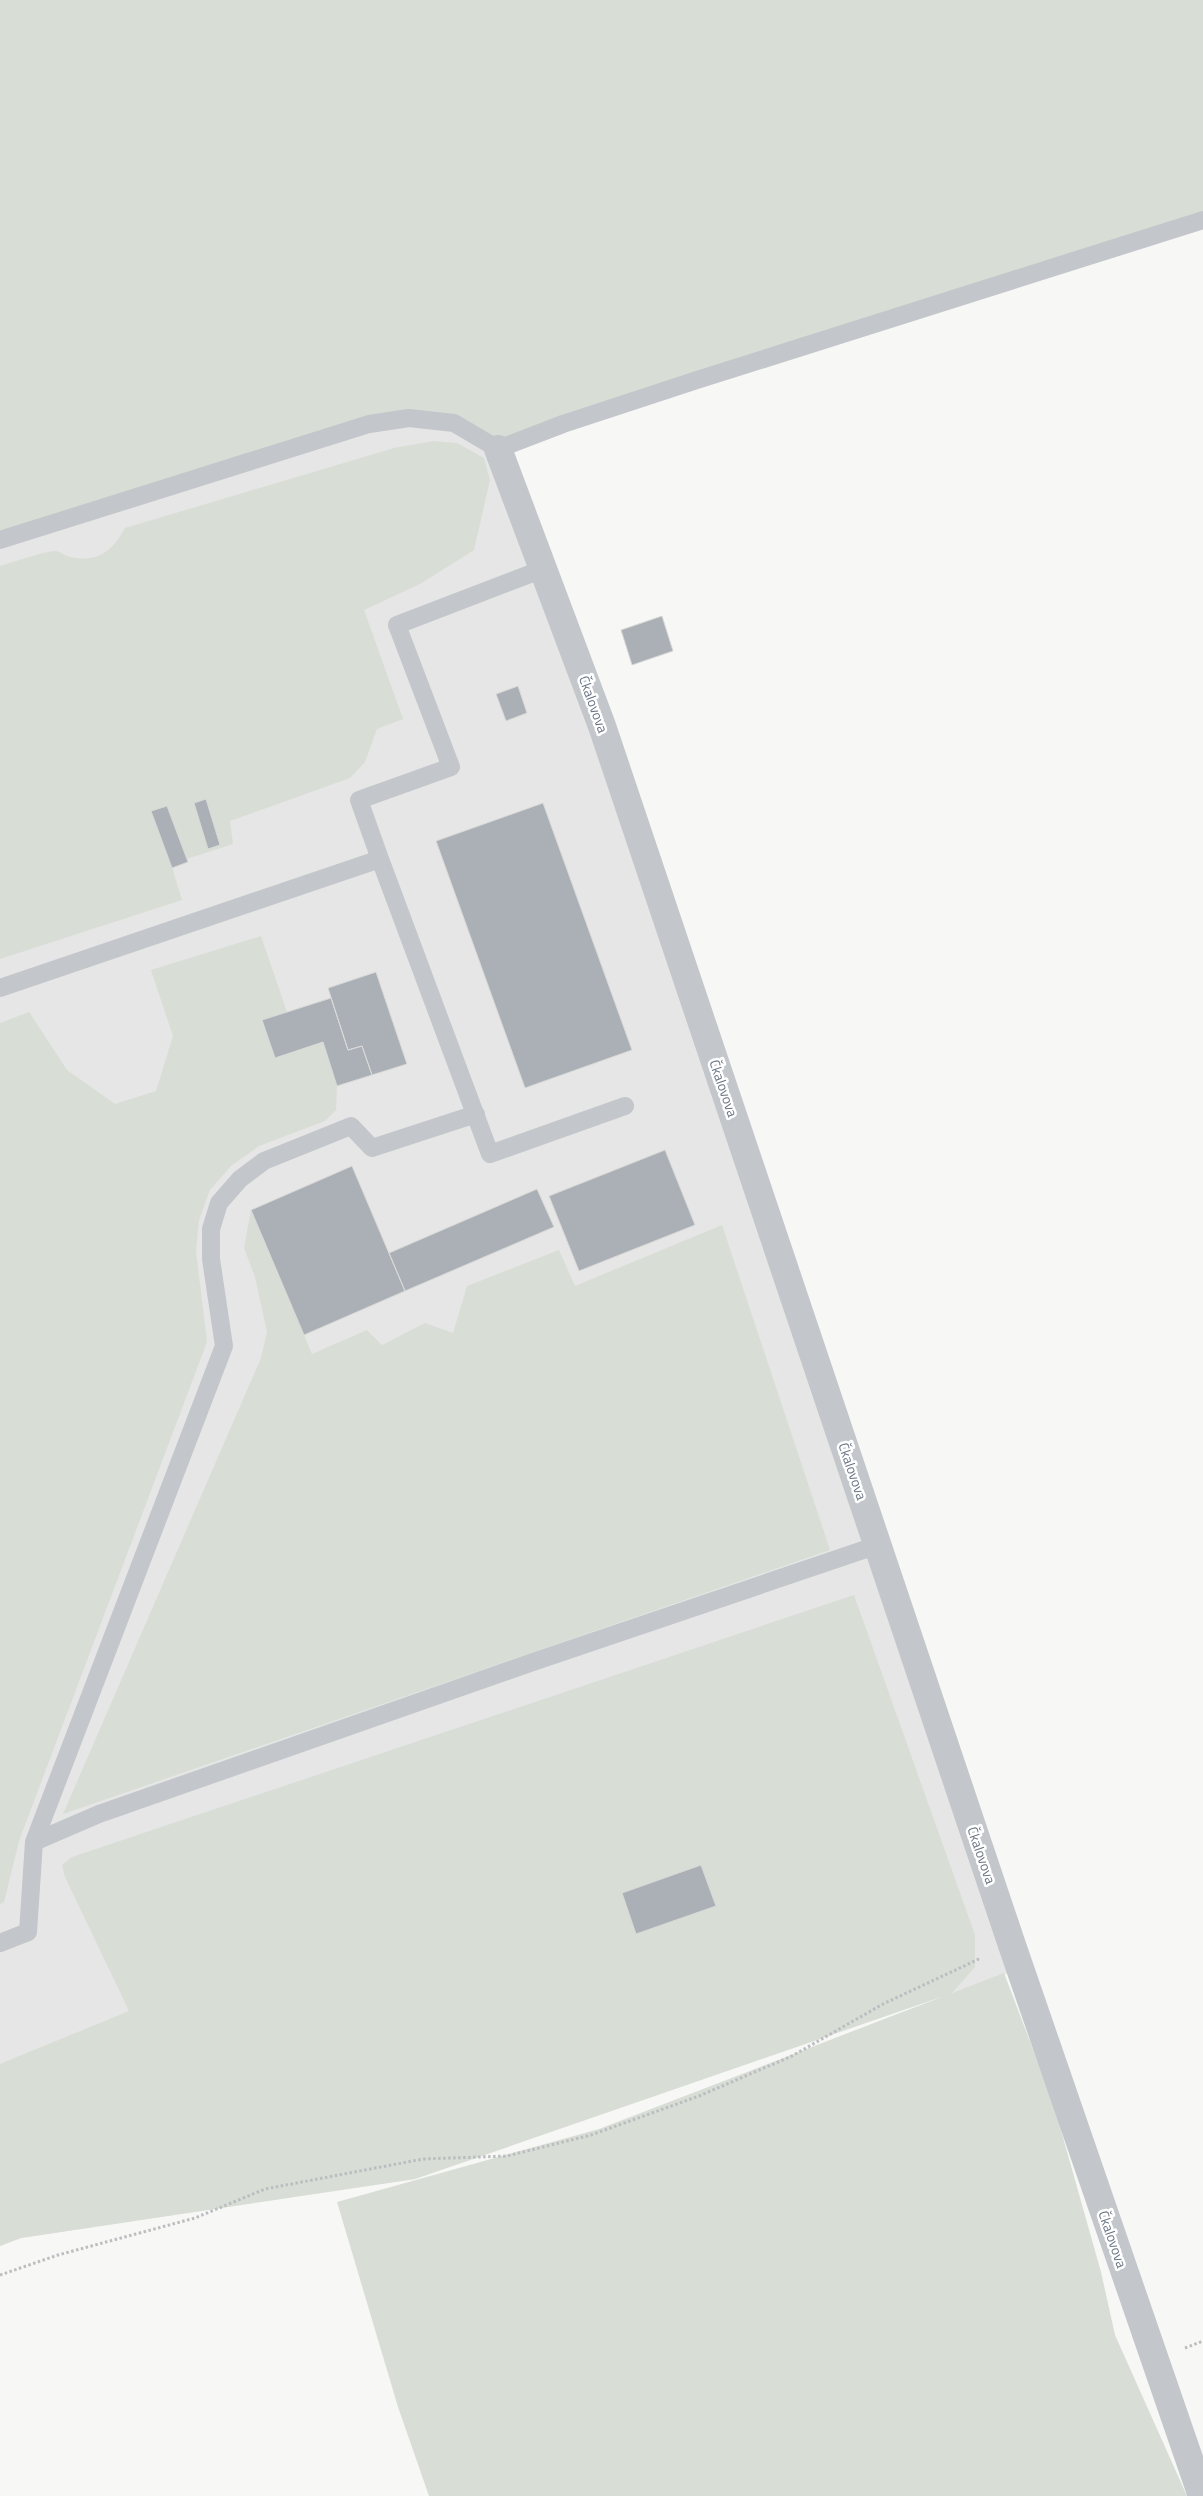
<svg xmlns="http://www.w3.org/2000/svg" width="1203" height="2496" viewBox="0 0 1203 2496" font-family="'Titillium Web',sans-serif">
	<style>
		.built { fill: #e5e6e5 }
		.green { fill: #d8ded6 }
		.building { fill: #abb0b7; stroke: #d9d9d7 }
		.lines { fill: none; stroke-linecap: round; stroke-linejoin: round }
		.path { stroke: #bbbdc0; stroke-width: 3; stroke-dasharray: 2.5 2.5; stroke-linecap: butt }
		.service { stroke: #c3c6ca; stroke-width: 18 }
		.minor { stroke: #c3c6ca; stroke-width: 28 }
		.labels { text-anchor: middle; dominant-baseline: central; stroke-width: 5; stroke-linejoin: round; paint-order: stroke }
		.street-label { font-size: 14px; fill: #697483; stroke: #fff }
	</style>
	<rect width="100%" height="100%" fill="#f7f7f5"/>
	<path class="built" d="M0,0H1203L498,450L1021,1969L415,2179L21,2238L0,2246Z"/>
	<path class="green" d="M0,0H1203V220L498,449L454,423L409,418L0,540Z
		M433,441L457,443L484,458L490,480L474,550L420,584L364,610L403,719L377,729L365,762L350,778L230,821L233,844L171,864L182,900L0,959V566C11,563 47,550 56,551C61,552 65,556 70,557C99,563 112,551 125,528L394,448Z
		M261,936L287,1012L262,1021L275,1058L323,1042L337,1086L336,1110L325,1121L259,1146L231,1166L210,1190L199,1220L196,1251L207,1342L19,1841L4,1902L0,1904V1023L29,1012L67,1070L115,1104L156,1091L173,1036L151,970Z
		M251,1210L312,1354L367,1330L382,1345L425,1323L453,1333L467,1286L559,1250L575,1286L722,1225L830,1550L63,1814L261,1358L267,1332L255,1277L244,1248Z
		M854,1595L975,1935V1967L952,1993L1004,1973L1053,2102L1101,2272L1115,2335L1187,2496H429L398,2407L337,2202L599,2129L944,1996L415,2179L21,2238L0,2246V2064L129,2011L65,1877L62,1865L72,1857Z"/>
	<path class="building" d="M662,616L673,651L632,665L621,630Z
		M518,686L527,713L506,721L496,694Z
		M206,799L220,845L208,849L194,803Z
		M543,803L632,1050L525,1088L436,841Z
		M167,806L188,862L172,868L151,811Z
		M376,972L407,1064L372,1075L362,1046L348,1050L328,988Z
		M331,998L348,1050L362,1046L372,1075L337,1086L323,1042L275,1058L262,1020Z
		M665,1150L695,1225L579,1271L549,1196Z
		M352,1166L405,1291L304,1335L251,1210Z
		M537,1189L554,1227L405,1291L389,1253Z
		M701,1865L716,1906L636,1934L622,1893Z"/>
	<g class="lines">
		<path class="path" d="M0,2275L58,2255L195,2218L265,2189L423,2159L507,2156L591,2135L699,2096L792,2056L883,2004L981,1958
			M1185,2348L1203,2341"/>
		<path class="service" d="M0,540L369,424L409,418L454,423L498,449L563,424L697,380L1203,220
			M380,859L359,800L451,767L397,625L543,569
			M0,988L380,859L490,1154L625,1106
			M34,1842L224,1346L211,1259V1229L219,1203L240,1179L264,1161L351,1126L372,1148L476,1114
			M0,1943L28,1932L34,1842L99,1814L530,1663L878,1545"/>
		<path class="minor" d="M498,449L602,726L1013,1948L1202,2496"/>
	</g>
	<g class="labels">
		<g class="street-label">
			<text transform="translate(594 704) rotate(70)">Čkalovova</text>
			<text transform="translate(724 1088) rotate(71)">Čkalovova</text>
			<text transform="translate(853 1471) rotate(71)">Čkalovova</text>
			<text transform="translate(982 1855) rotate(71)">Čkalovova</text>
			<text transform="translate(1113 2239) rotate(71)">Čkalovova</text>
		</g>
	</g>
</svg>
